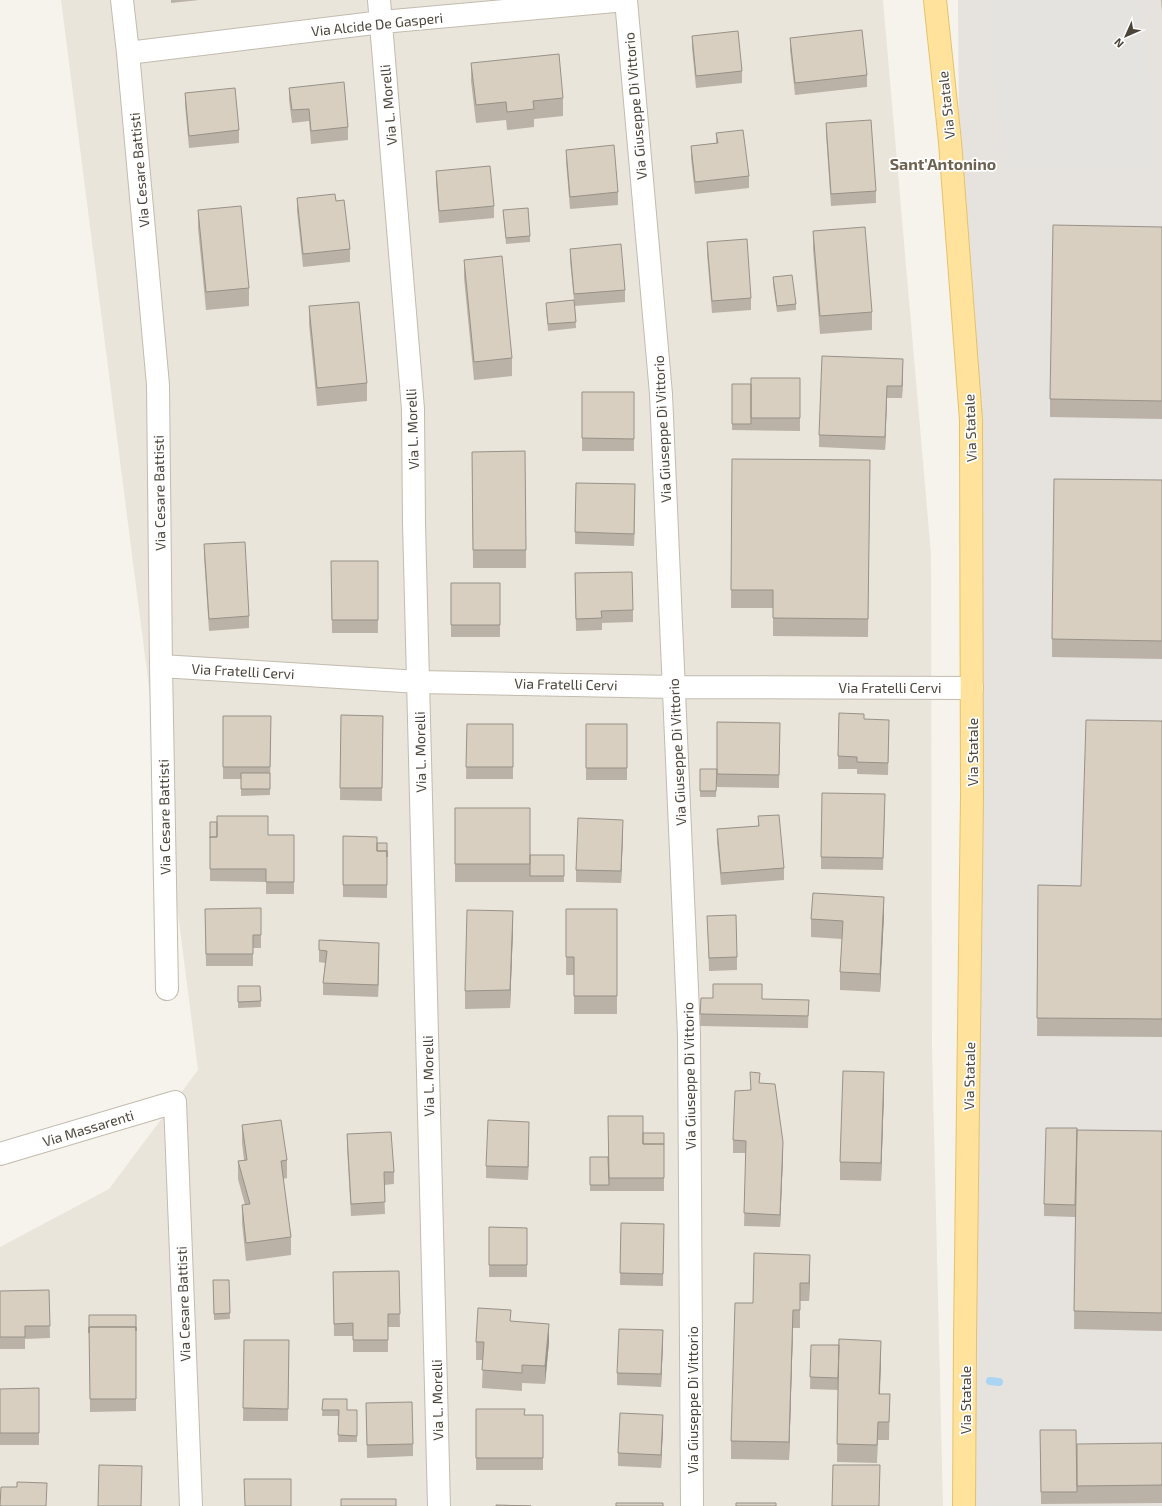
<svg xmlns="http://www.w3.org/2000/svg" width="1162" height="1506" viewBox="0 0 1162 1506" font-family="'Exo 2',sans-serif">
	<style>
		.residential { fill: #eae5da }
		.industrial { fill: #e6e2dd }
		.parking { fill: #e5e3e0 }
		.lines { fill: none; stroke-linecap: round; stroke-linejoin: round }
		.stream { stroke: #a9d4f2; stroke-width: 8 }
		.minor-casing { stroke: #c2bbae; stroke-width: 24 }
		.major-casing { stroke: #e6c16a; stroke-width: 24 }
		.minor { stroke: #fff; stroke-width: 22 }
		.major { stroke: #ffe39c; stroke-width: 22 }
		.wall { fill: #bab2a6 }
		.shaded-wall { fill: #979187 }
		.building { fill: #d8cfc1; stroke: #979187 }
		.labels { text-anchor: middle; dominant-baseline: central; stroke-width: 3.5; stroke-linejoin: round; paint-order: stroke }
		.street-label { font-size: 14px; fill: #4b4439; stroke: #fff }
		.quarter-label { font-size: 16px; font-weight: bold; fill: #6e6250; stroke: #fff }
	</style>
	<rect width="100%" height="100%" fill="#f6f3ec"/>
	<path class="residential" d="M61,0H883L931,554L932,1047L943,1506H0V1247L109,1189L198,1070Z"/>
	<path class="industrial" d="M958,0H1162V1506H969Z"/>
	<path class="parking" d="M988,0H1140L1155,166L1006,167Z"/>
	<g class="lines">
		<path class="stream" d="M990,1381L999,1382"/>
		<defs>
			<path id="minor" d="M122,0L128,53L158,385L161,666L167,989
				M379,0L413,409L414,523L439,1506
				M626,0L661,394L689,1035L692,1506
				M128,53L382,22L626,0
				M161,666L419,682L674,687L972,688
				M0,1154L175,1102L191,1506"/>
			<path id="major" d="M935,0L950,142L971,420L972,797L965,1338L964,1506"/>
		</defs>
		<use href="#minor" class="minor-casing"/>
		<use href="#major" class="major-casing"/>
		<use href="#minor" class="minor"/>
		<use href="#major" class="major"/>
	</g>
	<path class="wall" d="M171,0H199L171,3Z
		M1161,0H1162V12Z
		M692,36L742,71V83L696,88L692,48Z
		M790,38L867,75V87L795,95L790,50Z
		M471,63L563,98V116L534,119V127L507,130L506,120L476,123L471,81Z
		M289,88L348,127V140L311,144L309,121L292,123L289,100Z
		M185,93L239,130V143L189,148L185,105Z
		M826,123L876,191V203L831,206L826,135Z
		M716,133L749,176V188L695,194L691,158V146L716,143Z
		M566,150L618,192V205L570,209L566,162Z
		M436,171L494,206V218L439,223L436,183Z
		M297,198L336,201L350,249V262L303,267L297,211Z
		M198,210L249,288V306L206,310L198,228Z
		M503,210L530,236V242L506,244Z
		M1162,227V419L1050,417V399Z
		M813,231L872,312V330L820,334L813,249Z
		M707,242L751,298V310L712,313L707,254Z
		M570,249L625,290V302L575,306L576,328L548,331L546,310V303L574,300L570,261Z
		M464,260L512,358V376L474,380L464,278Z
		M773,277L796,304V310L777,312L773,284Z
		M309,306L367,383V401L317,406L309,324Z
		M903,372L902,398H887L885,450L819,447V435Z
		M800,378V431L732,430V384H751Z
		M582,392H634V451H582Z
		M472,452L526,550V568H473Z
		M732,459L870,460L868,637L773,636V608H731Z
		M1162,480V659L1052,657V639Z
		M635,497L634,546L575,544V532Z
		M204,544L249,616V628L209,631L204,557Z
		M331,561H378V633H332Z
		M575,573L633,610V622L602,623V630L576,631Z
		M451,583H500V637H451Z
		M341,715L383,716L382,801L340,800Z
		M223,716H271L270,795L241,796V779H223Z
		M864,720L889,733L888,775L857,774V769H838V756Z
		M1162,721V1037L1037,1036L1038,885L1081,886Z
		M717,722L780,723L779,788L717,787Z
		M467,724H513V779H466Z
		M586,724H627V780H586Z
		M700,769H717L716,797H700Z
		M885,807L883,870L821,869V857Z
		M455,808L530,855H564V882H455Z
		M758,816L784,868V880L721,885L717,842V829L758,826Z
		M210,822L268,835H294V894H266V882L210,881Z
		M623,832L621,883L576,882V870Z
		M343,836L377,843H387V898L343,897Z
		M261,908V948H253V966H206L205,909Z
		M566,909H617V1014H574V975H566Z
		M884,915L880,992L840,990V972L842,939L811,937V919Z
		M707,916L737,957V970L709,971Z
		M513,929L510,1008L465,1009V991Z
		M319,950L379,955L378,997L323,995V983L325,963L319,962Z
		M238,986H260L261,1007L238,1008Z
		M701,998L809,1000L808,1028L700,1026Z
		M760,1083L783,1155L780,1227L744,1226L746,1153H733V1140L751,1090Z
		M884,1091L881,1181L840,1180V1162Z
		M242,1125L287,1160V1178L283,1179L291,1237V1255L246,1261L242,1223V1205H245L238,1179V1161L244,1160L242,1143Z
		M1077,1130L1162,1131V1331L1074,1329L1075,1217L1044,1216V1204Z
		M643,1133H664V1191H590V1157H608Z
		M347,1134L394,1172V1184L384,1185L385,1214L351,1216L347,1147Z
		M529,1134L528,1180L486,1178V1166Z
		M621,1223L664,1224L663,1286L620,1285Z
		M489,1227L527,1228V1277H489Z
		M399,1271L400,1327H388V1352H353V1336H334L333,1272Z
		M810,1273L809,1301H800V1328H793L789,1460L731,1459V1441L753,1303Z
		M213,1280H229L230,1319L214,1320Z
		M49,1290L50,1338L25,1339V1349H0V1291Z
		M89,1315H136V1411L90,1412Z
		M511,1321L549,1342L545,1384L522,1383V1391L482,1388L483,1360H476V1342Z
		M244,1340H289L288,1421H243Z
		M663,1342L661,1387L617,1385V1373Z
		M811,1345L881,1359L880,1394H890L889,1440H878L877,1463L837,1462L838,1390L810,1389Z
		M39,1388V1445H0V1389Z
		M323,1399L347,1410H357V1442H338L339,1416H322Z
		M366,1403L413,1444V1456L367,1458Z
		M476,1409L525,1415H543V1470H476Z
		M663,1427L661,1468L618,1466V1453Z
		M1040,1430L1077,1473L1162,1443V1503L1041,1504Z"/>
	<path class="shaded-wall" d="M903,359V372L902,398V386Z
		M887,386V398L885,450V437Z
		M635,484V497L634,546V534Z
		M623,820V832L621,883V871Z
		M884,897V915L880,992V974Z
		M513,911V929L510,1008V990Z
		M379,943V955L378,997V985Z
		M884,1072V1091L881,1181V1163Z
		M529,1122V1134L528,1180V1167Z
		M783,1142V1155L780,1227V1215Z
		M810,1255V1273L809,1301V1283Z
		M793,1310V1328L789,1460V1442Z
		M549,1324V1342L545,1384V1366Z
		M663,1330V1342L661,1387V1374Z
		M881,1341V1359L879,1412V1394Z
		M663,1415V1427L661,1468V1455Z"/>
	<path class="building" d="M862,30L867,75L795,83L790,38Z
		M738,31L742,71L696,76L692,36Z
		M559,54L563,98L533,101L534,109L507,112L506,102L476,105L471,63Z
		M344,82L348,127L311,131L309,109L292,110L289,88Z
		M235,88L239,130L189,136L185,93Z
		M871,120L876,191L831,194L826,123Z
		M743,130L749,176L695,182L691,146L718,143L716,133Z
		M614,145L618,192L570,197L566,150Z
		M490,166L494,206L439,211L436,171Z
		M335,194L336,201L344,200L350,249L303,254L297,198Z
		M241,206L249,288L206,292L198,210Z
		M528,208L530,236L506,238L503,210Z
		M1053,225L1162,227V401L1050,399Z
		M865,227L872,312L820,316L813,231Z
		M747,239L751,298L712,301L707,242Z
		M621,244L625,290L574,294L570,249Z
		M502,256L512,358L474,362L464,260Z
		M792,275L796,304L777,306L773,277Z
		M574,300L576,322L548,324L546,303Z
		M359,302L367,383L317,388L309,306Z
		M822,356L903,359L902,386H887L885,437L819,435Z
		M751,378H800V418H751Z
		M732,384H751V424H732Z
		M582,392H634V439L582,438Z
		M525,451L526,550H473L472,452Z
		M732,459L870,460L868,619L773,618V590H731Z
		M1054,479L1162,480V641L1052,639Z
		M576,483L635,484L634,534L575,532Z
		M245,542L249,616L209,619L204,544Z
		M331,561H378V620H332Z
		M632,572L633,610L601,611L602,618L576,619L575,573Z
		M451,583H500V625H451Z
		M839,713L864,714V719L889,720L888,763L857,762V757L838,756Z
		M341,715L383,716L382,788H340Z
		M223,716H271L270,767H223Z
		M1086,720L1162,721V1019L1037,1018L1038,885L1081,886Z
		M717,722L780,723L779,775L717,774Z
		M467,724H513V767H466Z
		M586,724H627V768H586Z
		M700,769H717L716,791H700Z
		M241,773H270V789H241Z
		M822,793L885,794L883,858L821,857Z
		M455,808H530V864H455Z
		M779,815L784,868L721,873L717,829L759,826L758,816Z
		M217,816H268V835H294V882H266V869H210V837H217Z
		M578,818L623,820L621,871L576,870Z
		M210,822H217V837H210V838Z
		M343,836L377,837V851H387V885H343Z
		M377,843H387V857V851H377Z
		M530,855H564V876H530Z
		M813,893L884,897L880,974L840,972L843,921L811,919Z
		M261,908V935H253V954H206L205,909Z
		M566,909H617V996H574V957H566Z
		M467,910L513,911L510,990L465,991Z
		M736,915L737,957L709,958L707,916Z
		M319,940L379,943L378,985L323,983L327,951L319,950Z
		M713,984H762V999L809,1000L808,1016L700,1014L701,998H713Z
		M238,986H260L261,1001L238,1002Z
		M843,1071L884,1072L881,1163L840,1162Z
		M750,1072L760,1073L759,1083L775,1084L783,1142L780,1215L744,1213L746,1141L733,1140L735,1091L751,1090Z
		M608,1116H643V1144H664V1178H609Z
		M281,1120L287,1160L281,1161L291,1237L246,1243L242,1205L250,1204L238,1161L247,1160L242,1125Z
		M488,1120L529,1122L528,1167L486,1166Z
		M1046,1128H1077L1075,1205L1044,1204Z
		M1077,1130L1162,1131V1313L1074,1311Z
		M391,1132L394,1172H384L385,1202L351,1204L347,1134Z
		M643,1133H664V1144H643Z
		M590,1157H608L609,1185H590Z
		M621,1223L664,1224L663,1274L620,1273Z
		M489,1227L527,1228V1265H489Z
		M754,1253L810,1255L809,1283H800V1310H793L789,1442L731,1441L735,1303H753Z
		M399,1271L400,1314H388V1340H353V1323L334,1324L333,1272Z
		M213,1280H229L230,1313L214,1314Z
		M49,1290L50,1326H25V1337H0V1291Z
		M478,1308L511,1310L510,1321L549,1324L545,1366L522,1365V1373L482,1370L484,1342H476Z
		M89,1315H136V1331V1327H89V1333Z
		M89,1327H136V1399H90Z
		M619,1329L663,1330L661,1374L617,1373Z
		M839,1339L881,1341L879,1394H890L889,1422H878L877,1445L837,1444Z
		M244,1340H289L288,1409L243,1408Z
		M811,1345H839L838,1378L810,1377Z
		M39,1388V1433H0V1389Z
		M323,1399H347V1410H357V1436L338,1435L339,1410H322Z
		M412,1402L413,1444L367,1445L366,1403Z
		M476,1409H525L524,1415H543V1458H476Z
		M620,1413L663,1415L661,1455L618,1453Z
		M1040,1430H1076L1077,1492H1041Z
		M1162,1443V1485L1077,1486V1444Z
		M99,1465L142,1466L141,1506H98Z
		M833,1465H880L879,1506H832Z
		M244,1479H291V1506H245Z
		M17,1482L47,1483L46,1506H0L1,1487H17Z
		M341,1499H396V1506H341Z
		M616,1503H663V1506H616Z
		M736,1503H776V1506H736Z
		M496,1505L531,1506H496Z"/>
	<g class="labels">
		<g class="street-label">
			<text transform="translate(377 24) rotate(-6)">Via Alcide De Gasperi</text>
			<text transform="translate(388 105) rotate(-95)">Via L. Morelli</text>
			<text transform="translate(946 105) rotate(-96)">Via Statale</text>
			<text transform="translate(635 106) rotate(-95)">Via Giuseppe Di Vittorio</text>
			<text transform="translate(139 170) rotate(-95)">Via Cesare Battisti</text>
			<text transform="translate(970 428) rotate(-92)">Via Statale</text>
			<text transform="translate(412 429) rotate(-92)">Via L. Morelli</text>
			<text transform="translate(662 429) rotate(-93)">Via Giuseppe Di Vittorio</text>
			<text transform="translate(159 493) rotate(-91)">Via Cesare Battisti</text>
			<text transform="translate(243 671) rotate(3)">Via Fratelli Cervi</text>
			<text transform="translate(566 684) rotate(1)">Via Fratelli Cervi</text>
			<text x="890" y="687">Via Fratelli Cervi</text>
			<text transform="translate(420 752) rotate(-91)">Via L. Morelli</text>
			<text transform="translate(677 752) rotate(-93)">Via Giuseppe Di Vittorio</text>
			<text transform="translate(972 752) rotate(-90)">Via Statale</text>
			<text transform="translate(164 817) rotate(-91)">Via Cesare Battisti</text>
			<text transform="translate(428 1076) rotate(-91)">Via L. Morelli</text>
			<text transform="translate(689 1076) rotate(-91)">Via Giuseppe Di Vittorio</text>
			<text transform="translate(969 1076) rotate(-89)">Via Statale</text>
			<text transform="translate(88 1128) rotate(-17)">Via Massarenti</text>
			<text transform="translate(183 1304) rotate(-92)">Via Cesare Battisti</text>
			<text transform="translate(437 1400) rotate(-91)">Via L. Morelli</text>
			<text transform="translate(692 1400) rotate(-90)">Via Giuseppe Di Vittorio</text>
			<text transform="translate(965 1400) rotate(-90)">Via Statale</text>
		</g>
		<g class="quarter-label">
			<text x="943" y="163">Sant'Antonino</text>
		</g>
	</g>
	<g transform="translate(1126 36) rotate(225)" stroke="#ffffff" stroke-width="3" paint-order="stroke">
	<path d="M0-3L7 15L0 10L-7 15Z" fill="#4b4439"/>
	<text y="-6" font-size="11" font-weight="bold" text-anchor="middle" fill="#4b4439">N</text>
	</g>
</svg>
